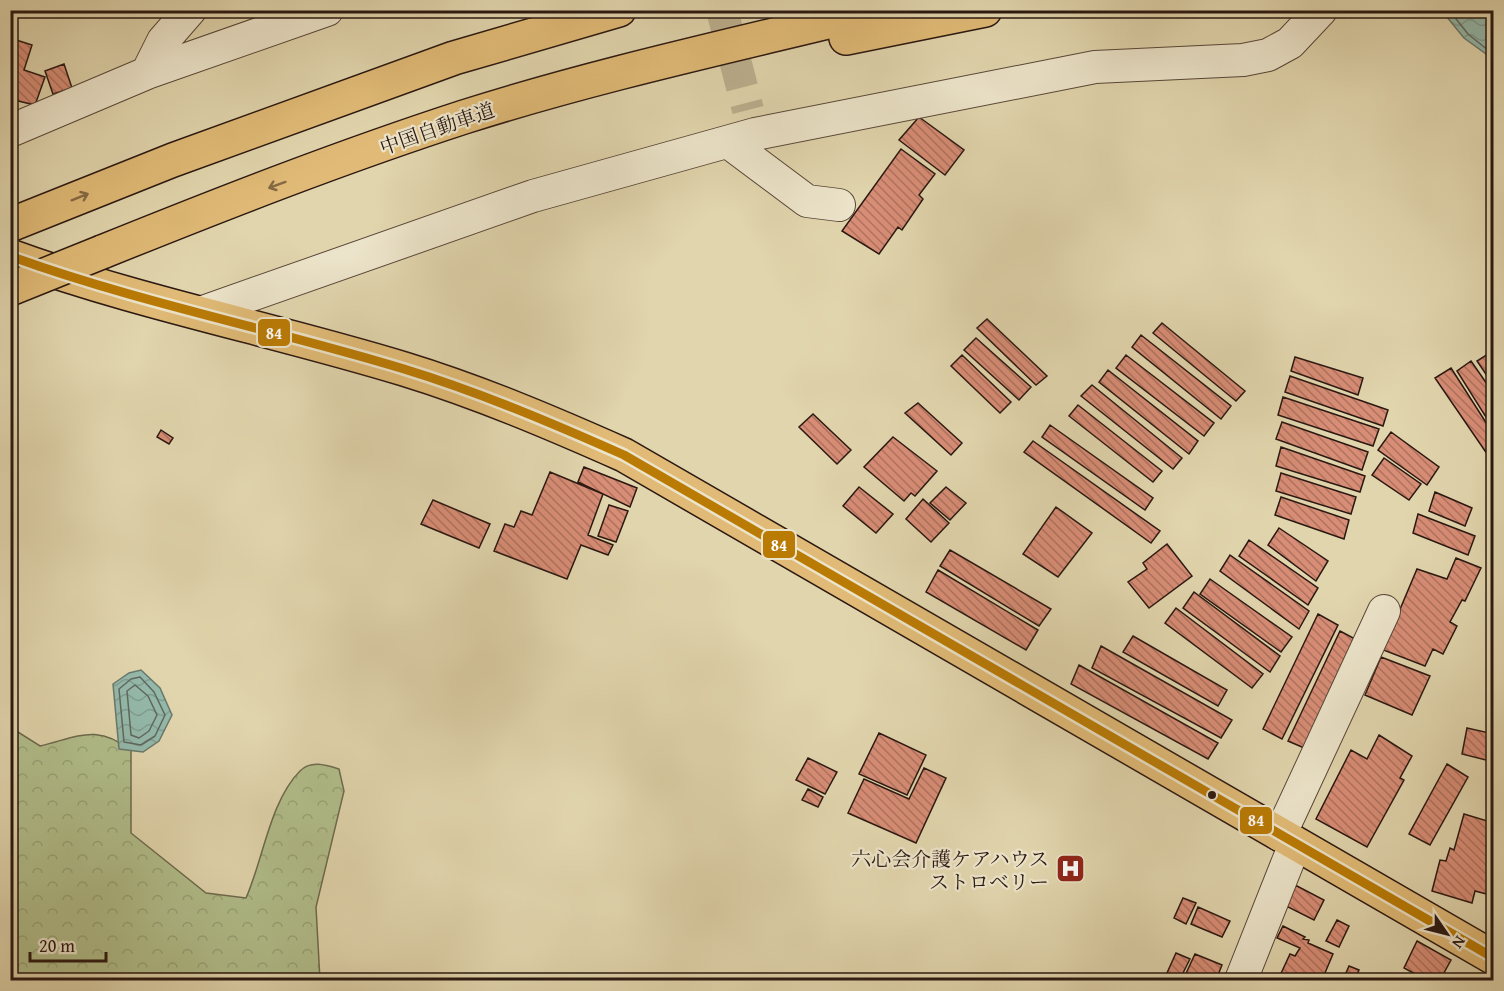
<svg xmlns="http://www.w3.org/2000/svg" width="1504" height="991" viewBox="0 0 1504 991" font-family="'Gentium Book Plus','Noto Serif JP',serif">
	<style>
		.forest { fill: url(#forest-crowns); stroke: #6e6b4e; stroke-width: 1.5 }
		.water { fill: url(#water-waves); stroke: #6a796d; stroke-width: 1.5 }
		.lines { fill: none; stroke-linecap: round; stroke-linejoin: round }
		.shore { stroke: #5f685e; stroke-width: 1.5 }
		.building { fill: url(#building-back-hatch); stroke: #2a1811; stroke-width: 1.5 }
		.minor-tunnel { stroke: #bcaf8e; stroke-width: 32; stroke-dasharray: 32 16; stroke-linecap: butt }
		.minor-casing { stroke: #584738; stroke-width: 34 }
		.major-casing { stroke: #2a1811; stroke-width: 36 }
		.highway-casing { stroke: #2a1811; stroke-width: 36 }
		.minor { stroke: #ece4ca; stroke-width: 32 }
		.major { stroke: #e0ba76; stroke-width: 33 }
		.highway { stroke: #e0ba76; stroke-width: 33 }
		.highway-bridge-casing { stroke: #2a1811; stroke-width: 36; stroke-linecap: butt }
		.highway-bridge { stroke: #e0ba76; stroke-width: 33 }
		.bus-1-casing { stroke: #ece4ca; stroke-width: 14 }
		.bus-1 { stroke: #ba7b05; stroke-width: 9 }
		.oneway { stroke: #856944 }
		.bus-dot { fill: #2a1811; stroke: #ece4ca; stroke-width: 2 }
		.labels { text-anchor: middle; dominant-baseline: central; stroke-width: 4.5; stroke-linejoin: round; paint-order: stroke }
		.street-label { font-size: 20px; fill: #2a1811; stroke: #ece4ca }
		.poi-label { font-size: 20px; fill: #2a1811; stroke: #ece4ca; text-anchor: end }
		.line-badge { stroke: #ece4ca; stroke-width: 2 }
		.badge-label { font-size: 16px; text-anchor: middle; font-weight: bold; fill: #fff }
	</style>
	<defs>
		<pattern id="forest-crowns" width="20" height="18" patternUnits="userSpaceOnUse" patternTransform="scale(1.5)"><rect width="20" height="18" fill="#b1be8b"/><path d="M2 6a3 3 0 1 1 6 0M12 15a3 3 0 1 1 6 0" fill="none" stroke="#98a377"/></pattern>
		<pattern id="water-waves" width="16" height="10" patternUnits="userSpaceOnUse" patternTransform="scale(1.5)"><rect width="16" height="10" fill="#94b9ab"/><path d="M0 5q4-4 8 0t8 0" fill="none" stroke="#809e92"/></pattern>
		<pattern id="building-back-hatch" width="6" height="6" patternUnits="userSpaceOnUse" patternTransform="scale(1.5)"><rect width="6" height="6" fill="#d88d76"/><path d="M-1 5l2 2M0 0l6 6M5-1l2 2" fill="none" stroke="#af725f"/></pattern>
	</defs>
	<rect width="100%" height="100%" fill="#e1d5ad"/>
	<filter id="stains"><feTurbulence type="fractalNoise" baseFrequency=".00333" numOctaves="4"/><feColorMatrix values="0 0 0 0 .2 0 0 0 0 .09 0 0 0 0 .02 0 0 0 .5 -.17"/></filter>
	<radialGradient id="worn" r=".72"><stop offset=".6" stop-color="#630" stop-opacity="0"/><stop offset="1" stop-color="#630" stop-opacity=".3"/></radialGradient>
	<path class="forest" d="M10,727L40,746C78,737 98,723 131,751V833L206,893L246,898C263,860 270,801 300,771C311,760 326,765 339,769L344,791L316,907L320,980H11Z"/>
	<path class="water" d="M1442,11H1493V66L1486,54L1464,38Z
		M141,670L160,688L172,715L159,741L143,752L119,749L113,684L129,673Z"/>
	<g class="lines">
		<path class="shore" d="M1449,10L1468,34L1494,55
			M140,677L154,692L165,715L155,736L141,745L124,742L119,689L131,679Z
			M135,685L148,696L157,715L149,731L139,738L131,735L127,691Z"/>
	</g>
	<path class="building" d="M10,38L32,45L24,70L45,77L35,105L14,100L10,112Z
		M64,64L72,88L53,94L45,71Z
		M919,117L964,150L945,175L899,140Z
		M901,149L935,174L919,195L923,199L902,230L898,227L879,254L842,231Z
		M987,319L1047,376L1036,385L977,328Z
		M1162,323L1245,391L1236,401L1153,333Z
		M1141,335L1231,406L1221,419L1132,347Z
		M976,338L1031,387L1019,400L964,350Z
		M1493,351L1494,352V386L1477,361Z
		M962,355L1011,402L1000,413L951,366Z
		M1126,355L1214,423L1204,436L1116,368Z
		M1295,357L1363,378L1358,395L1291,371Z
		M1471,361L1494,394V430L1457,371Z
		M1451,368L1494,435V464L1435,378Z
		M1108,370L1198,441L1189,454L1099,382Z
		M1290,376L1388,410L1383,426L1285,392Z
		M1092,385L1182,458L1173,469L1081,396Z
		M1283,397L1379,429L1373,446L1278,415Z
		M918,403L962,443L951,455L905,413Z
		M1078,405L1162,471L1153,482L1069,416Z
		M813,414L851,450L837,464L799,427Z
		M1282,422L1368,452L1362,470L1276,439Z
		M1050,425L1153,498L1145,510L1042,437Z
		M161,430L173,438L169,444L157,437Z
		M1391,432L1439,467L1427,485L1378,450Z
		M893,437L937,471L915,496L911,493L904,501L864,467Z
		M1033,441L1160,531L1151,543L1024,452Z
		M1281,447L1365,476L1360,492L1276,466Z
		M1384,458L1421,484L1409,500L1372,475Z
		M584,467L637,488L630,507L578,482Z
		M550,472L603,494L588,535L613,545L608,555L581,545L567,579L494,551L505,524L514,527L521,511L532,515Z
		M1281,473L1356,497L1351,514L1276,491Z
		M859,487L893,514L876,533L843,506Z
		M946,487L966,503L950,520L930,503Z
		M1435,492L1472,508L1465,526L1429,511Z
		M1281,497L1349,520L1344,539L1275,515Z
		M923,499L949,523L931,542L906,519Z
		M433,500L490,524L479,548L421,524Z
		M609,505L628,511L616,542L598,536Z
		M1056,507L1092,533L1058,577L1023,554Z
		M1418,514L1475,536L1468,555L1413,533Z
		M1279,528L1328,561L1316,581L1268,545Z
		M1249,540L1318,588L1308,605L1239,556Z
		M1167,544L1192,576L1149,608L1128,582L1147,569L1143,563Z
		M950,550L1051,609L1039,626L940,566Z
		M1230,555L1309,611L1299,629L1220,571Z
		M1456,558L1481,568L1465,601L1462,600L1450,622L1457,626L1443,654L1433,649L1425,666L1373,646L1398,614L1417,569L1447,579Z
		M938,570L1038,630L1026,650L926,592Z
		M1210,579L1292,637L1281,652L1200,594Z
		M1194,592L1280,656L1270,672L1183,608Z
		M1176,608L1263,674L1252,688L1165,623Z
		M1318,614L1338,625L1282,739L1263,729Z
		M1340,631L1359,641L1309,750L1288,741Z
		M1133,636L1227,690L1218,706L1123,652Z
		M1101,646L1232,720L1221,738L1092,668Z
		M1381,657L1430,676L1412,715L1365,695Z
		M1079,665L1218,743L1208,759L1071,684Z
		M1467,728L1494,734V762L1462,754Z
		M879,733L926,755L907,795L859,774Z
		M1379,735L1412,756L1400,778L1404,780L1367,847L1316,819L1351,750L1367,759Z
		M808,758L837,772L825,794L796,780Z
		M1447,764L1468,777L1430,845L1409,834Z
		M924,768L946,778L916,843L848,813L864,779L909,799Z
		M808,789L823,797L818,807L802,800Z
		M1464,814L1494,823V896L1475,891L1472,903L1432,891L1440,860L1446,861L1450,848L1454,850Z
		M1295,885L1324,900L1314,920L1286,906Z
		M1183,898L1196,903L1186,924L1174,918Z
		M1198,907L1230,921L1222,937L1191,924Z
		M1337,920L1349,926L1339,947L1326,941Z
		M1283,926L1305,937L1303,939L1309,940L1308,943L1333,954L1322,980H1278L1290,954L1295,956L1300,948L1277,938Z
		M1417,941L1451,960L1440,980H1426L1404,968Z
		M1176,953L1190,959L1180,979L1167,973Z
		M1195,954L1222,965L1216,980H1183Z
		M1349,966L1359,970L1355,980H1343Z"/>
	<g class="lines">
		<path class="minor-tunnel" d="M722,10L748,110"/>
		<defs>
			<path id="minor" d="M147,73L163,41L190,10
				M10,131L147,73L327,10
				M728,142L807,201L839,205
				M200,313L533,196L755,134L1095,67L1243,60L1268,55L1290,43L1321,10
				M1280,835L1384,611
				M1241,980L1295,844"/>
			<path id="major" d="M10,256C139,303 273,329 404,369C479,392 552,423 624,455L1494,958"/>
			<path id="highway" d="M846,38L985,10
				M10,225L173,160L454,58L619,10
				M102,252C221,204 341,157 464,117C599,74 739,44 877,10"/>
		</defs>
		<use href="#minor" class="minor-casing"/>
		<use href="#major" class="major-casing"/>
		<use href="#highway" class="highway-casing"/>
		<use href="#minor" class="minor"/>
		<use href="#major" class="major"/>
		<use href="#highway" class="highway"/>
		<defs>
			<path id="highway-bridge" d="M10,289L102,252"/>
		</defs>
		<use href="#highway-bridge" class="highway-bridge-casing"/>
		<use href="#highway-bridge" class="highway-bridge"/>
		<defs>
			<path id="bus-1" d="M10,256C139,303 273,329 404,369C479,392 552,423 624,455L1494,958"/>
		</defs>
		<use href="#bus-1" class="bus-1-casing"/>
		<use href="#bus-1" class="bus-1"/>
	</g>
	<defs><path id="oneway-shaft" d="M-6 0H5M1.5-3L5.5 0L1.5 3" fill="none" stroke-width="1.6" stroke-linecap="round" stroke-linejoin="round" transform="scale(1.5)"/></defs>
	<g class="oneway">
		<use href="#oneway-shaft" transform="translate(277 185) rotate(160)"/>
		<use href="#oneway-shaft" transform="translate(80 197) rotate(-22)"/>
	</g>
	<defs>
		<symbol id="hospital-square" viewBox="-11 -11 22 22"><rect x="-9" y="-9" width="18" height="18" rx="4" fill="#8f2418" stroke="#ece4ca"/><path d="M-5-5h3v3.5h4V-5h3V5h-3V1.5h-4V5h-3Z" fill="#fff"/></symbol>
	</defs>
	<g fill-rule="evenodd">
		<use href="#hospital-square" x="1054" y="852" width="33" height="33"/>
	</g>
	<circle class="bus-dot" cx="1212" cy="795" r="5"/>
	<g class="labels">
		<g class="street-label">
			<text transform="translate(437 128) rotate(-19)">中国自動車道</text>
		</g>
		<g class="poi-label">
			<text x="1049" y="858">六心会介護ケアハウス<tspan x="1049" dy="23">ストロベリー</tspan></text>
		</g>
	</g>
	<g class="line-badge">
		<rect x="257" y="318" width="34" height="29" rx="6" fill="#ba7b05"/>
		<rect x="762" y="530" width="34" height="29" rx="6" fill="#ba7b05"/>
		<rect x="1239" y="806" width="34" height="29" rx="6" fill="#ba7b05"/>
	</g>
	<g class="badge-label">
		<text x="274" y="339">84</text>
		<text x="779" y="551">84</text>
		<text x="1256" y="826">84</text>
	</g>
	<rect width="1504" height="991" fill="none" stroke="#e1d5ad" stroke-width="36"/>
	<rect x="12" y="12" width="1480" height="967" fill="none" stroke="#2a1811" stroke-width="3"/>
	<rect x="18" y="18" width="1468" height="955" fill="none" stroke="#2a1811" stroke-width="1.5"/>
	<g transform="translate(1447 934) rotate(125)" stroke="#ece4ca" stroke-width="4.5" paint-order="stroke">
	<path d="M0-4.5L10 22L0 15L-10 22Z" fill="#2a1811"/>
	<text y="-9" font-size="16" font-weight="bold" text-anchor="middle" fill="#2a1811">N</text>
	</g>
	<path d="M30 952v9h76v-9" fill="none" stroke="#2a1811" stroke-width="3"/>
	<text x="39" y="952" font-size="18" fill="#2a1811" stroke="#ece4ca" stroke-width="4.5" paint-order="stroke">20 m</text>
	<rect width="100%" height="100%" filter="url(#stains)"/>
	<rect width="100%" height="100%" fill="url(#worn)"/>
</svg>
